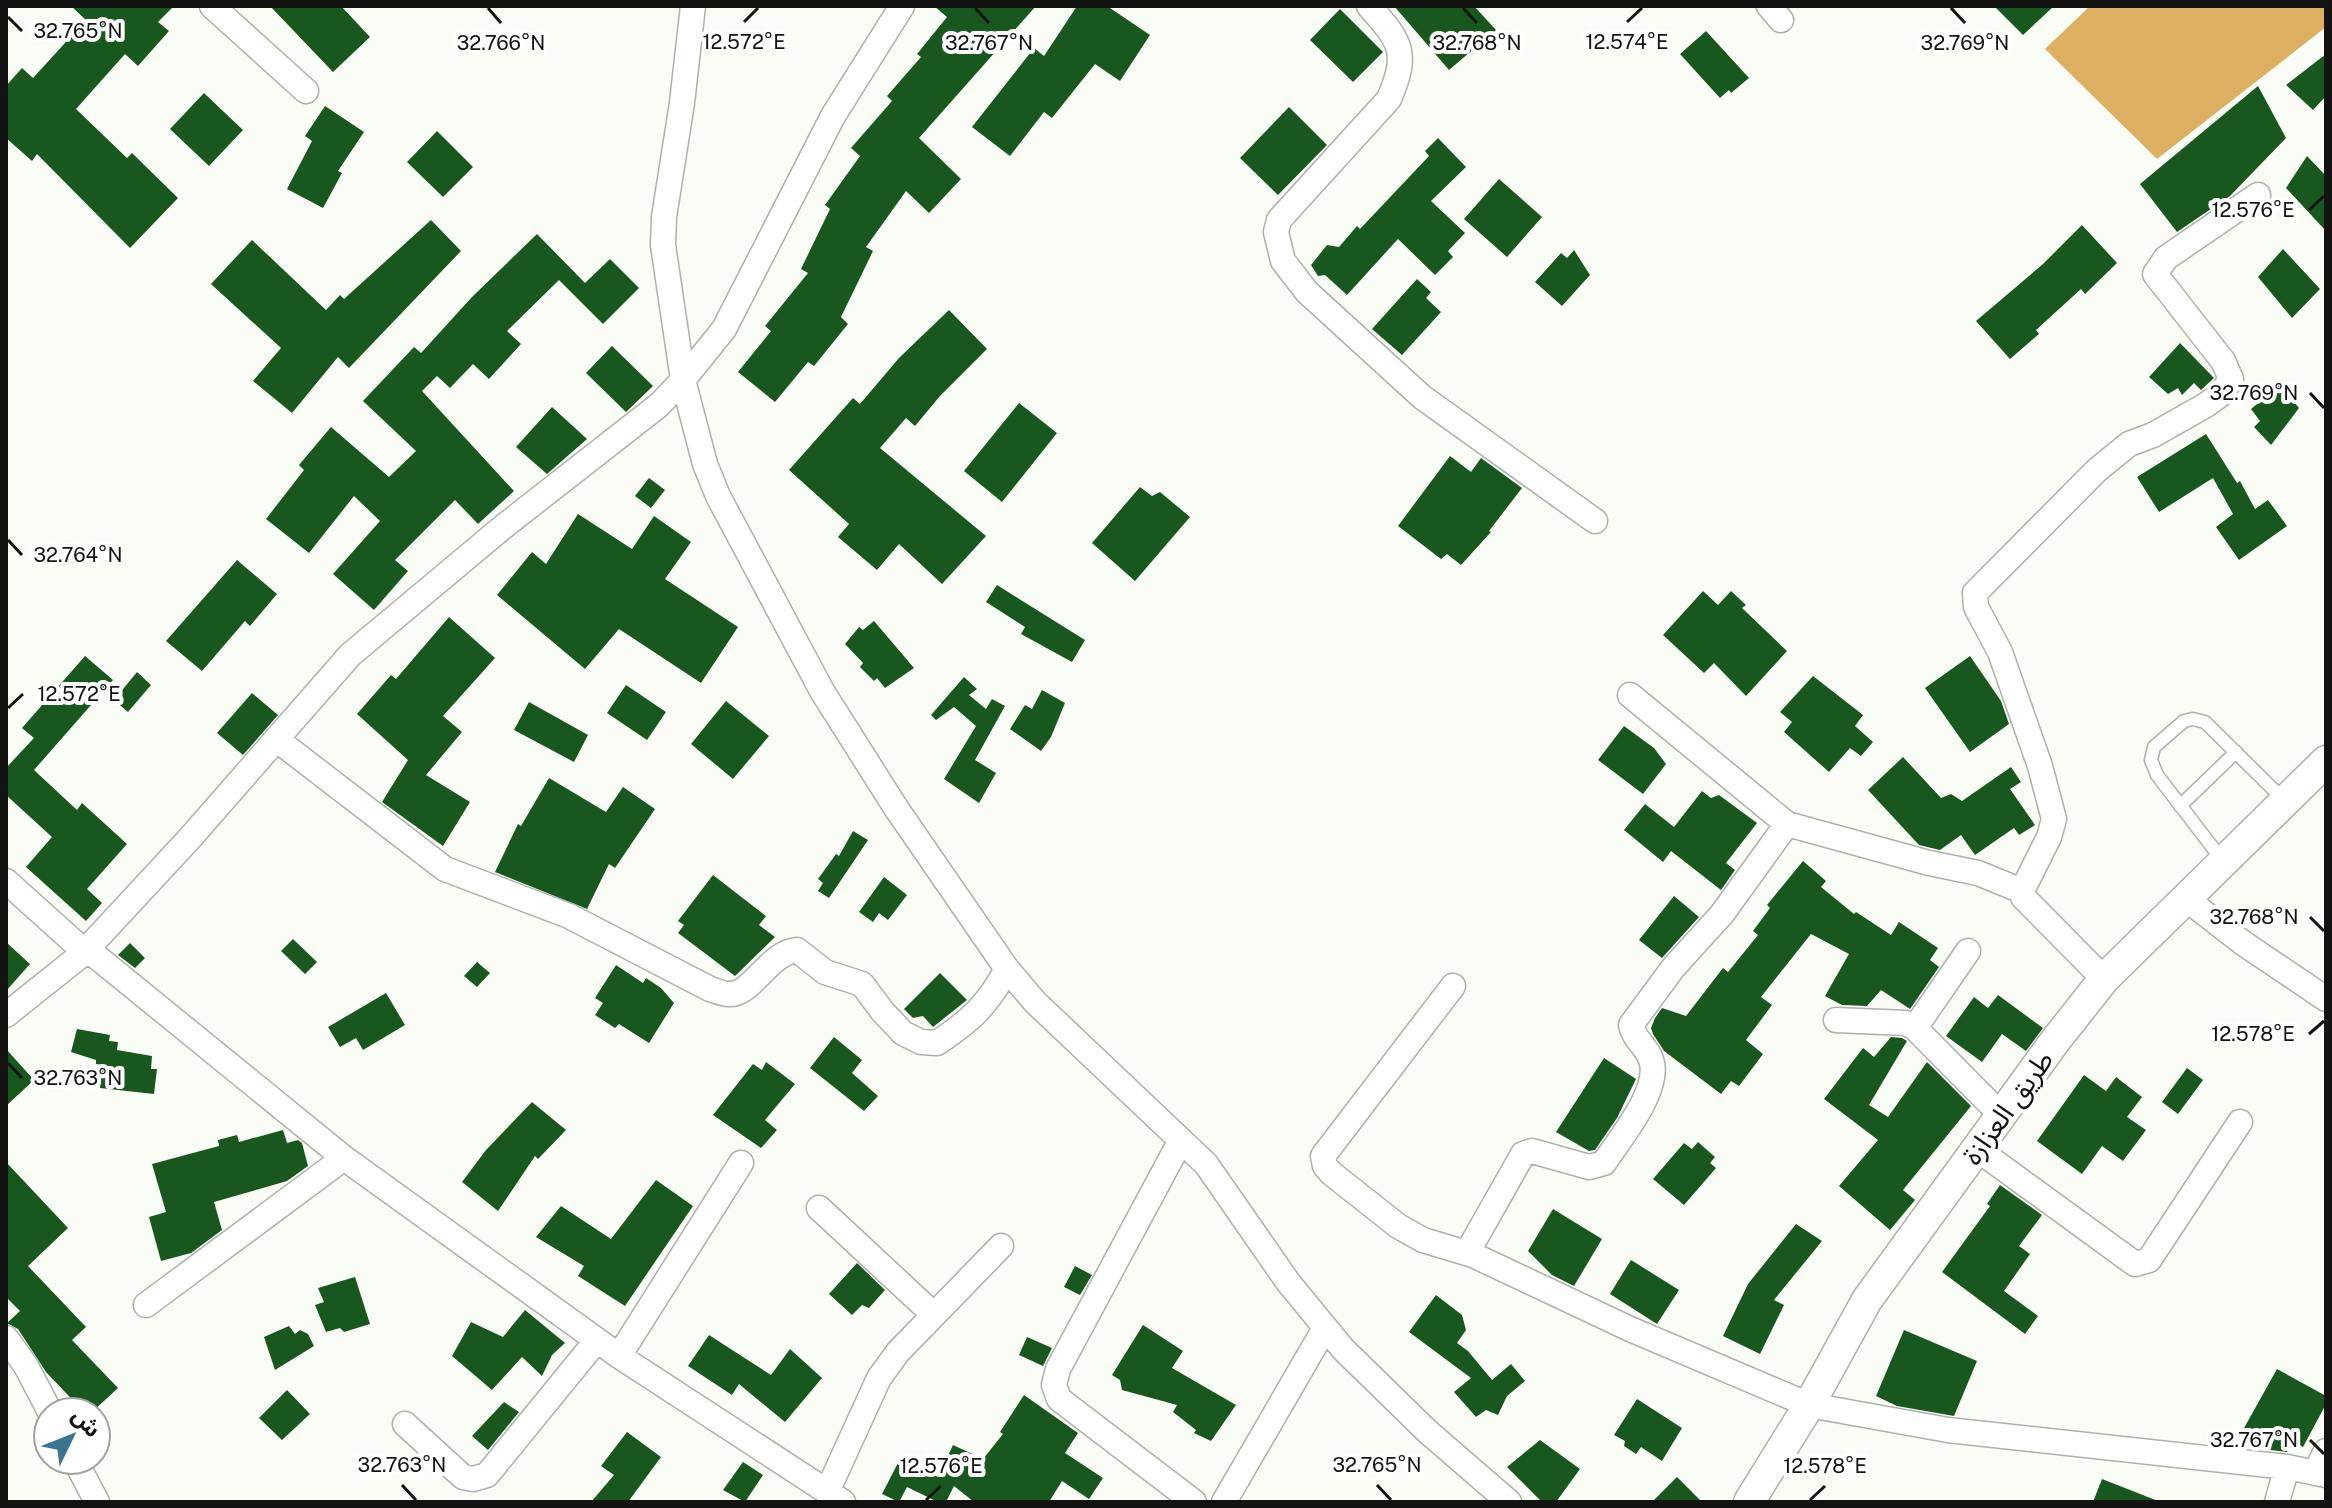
<svg xmlns="http://www.w3.org/2000/svg" width="2332" height="1508" viewBox="0 0 2332 1508" font-family="'Public Sans','Noto Sans Arabic',sans-serif">
	<style>
		.forest { fill: #dcb060 }
		.building { fill: #18581e }
		.lines { fill: none; stroke-linecap: round; stroke-linejoin: round }
		.service-casing { stroke: #aeb0ab; stroke-width: 15 }
		.minor-casing { stroke: #aeb0ab; stroke-width: 27 }
		.tertiary-casing { stroke: #aeb0ab; stroke-width: 33 }
		.service { stroke: #fff; stroke-width: 12 }
		.minor { stroke: #fff; stroke-width: 24 }
		.tertiary { stroke: #fff; stroke-width: 30 }
		.ticks { fill: none; stroke: #131311; stroke-width: 3 }
		.labels { text-anchor: middle; dominant-baseline: central; stroke-width: 8; stroke-linejoin: round; paint-order: stroke }
		.street-label { font-size: 28px; fill: #131311; stroke: #fff }
		.ticks-label { font-size: 20px; text-anchor: middle; fill: #131311; stroke: #fff; stroke-width: 8; stroke-linejoin: round; paint-order: stroke }
	</style>
	<rect width="100%" height="100%" fill="#fafcf6"/>
	<path class="forest" d="M2090,6H2326V27L2157,159L2045,49Z"/>
	<path class="building" d="M71,6H174L158,22L169,31L138,66L125,54L76,109L127,158L132,153L178,198L130,248L37,154L32,161L6,138V86L22,68L33,78L86,20Z
		M270,6H341L370,37L333,72Z
		M934,6H1036L919,138L961,179L929,213L906,191L866,247L873,251L841,317L848,324L814,366L808,362L775,402L738,372L771,331L765,326L808,273L801,269L830,209L825,205L860,156L851,148L892,101L887,96L921,57L917,54L947,17Z
		M1077,6H1107L1150,35L1120,81L1095,64L1052,118L1044,112L1010,156L972,127L1034,48L1044,56Z
		M1394,6H1474L1496,30L1449,70Z
		M1994,6H2054L2023,35Z
		M1340,9L1383,52L1353,82L1310,40Z
		M1706,31L1749,78L1731,93L1729,90L1720,98L1680,54Z
		M2326,54V96L2313,110L2286,85Z
		M2258,86L2286,138L2230,196L2177,232L2140,184Z
		M204,93L243,130L209,166L170,129Z
		M325,106L364,132L338,171L342,173L323,208L287,189L312,141L305,136Z
		M1289,107L1327,145L1278,195L1240,158Z
		M437,131L473,167L443,197L407,162Z
		M1438,138L1466,167L1431,201L1465,233L1448,251L1453,257L1435,275L1398,239L1347,295L1325,275L1318,276L1311,265L1327,245L1339,247L1357,226L1360,229L1429,156L1425,151Z
		M2307,156L2326,176V231L2286,188Z
		M1499,179L1542,217L1507,257L1464,219Z
		M431,220L461,251L349,368L338,357L292,413L253,381L281,348L211,284L252,240L326,310L340,295L344,299Z
		M2082,225L2117,263L2085,294L2081,289L2036,330L2039,334L2010,359L1976,321L2043,264Z
		M537,234L585,283L610,259L639,288L603,324L559,280L507,331L521,344L489,379L473,364L450,388L437,376L422,391L514,491L478,524L455,500L395,560L408,571L374,610L333,574L380,521L354,496L309,553L266,519L304,470L299,465L331,427L389,477L416,451L363,401L414,347L421,353L472,297Z
		M2283,249L2320,289L2292,318L2258,277Z
		M1574,250L1590,275L1562,306L1535,282L1561,253L1567,258Z
		M1417,279L1431,292L1426,298L1441,312L1402,355L1372,329Z
		M949,310L987,349L940,396L915,426L906,418L880,448L986,536L942,584L899,544L877,570L838,537L849,524L789,470L853,398L860,404L899,358Z
		M2180,343L2214,378L2201,390L2194,383L2182,395L2178,388L2168,394L2149,377Z
		M612,346L653,386L626,412L586,373Z
		M2280,385L2299,408L2271,445L2254,427L2260,421L2251,409Z
		M1019,403L1057,433L1002,502L964,471Z
		M552,407L587,439L547,474L516,447Z
		M2206,434L2237,483L2240,481L2255,509L2268,500L2287,526L2239,560L2216,527L2233,514L2213,478L2159,512L2137,477Z
		M1450,456L1471,472L1481,458L1522,488L1489,531L1491,532L1461,565L1447,554L1441,559L1398,526Z
		M649,478L665,490L651,508L635,496Z
		M1140,487L1152,496L1160,492L1190,517L1135,581L1092,543Z
		M578,514L632,549L654,516L691,542L665,579L738,627L701,683L619,629L585,669L497,595L532,552L546,564Z
		M237,560L277,594L250,626L245,621L202,671L166,641Z
		M997,585L1085,640L1072,662L1021,634L1025,627L986,602Z
		M1703,591L1718,605L1731,591L1746,605L1742,608L1787,651L1746,696L1714,663L1704,673L1663,635Z
		M449,617L495,658L443,716L462,732L426,775L470,802L443,846L382,802L408,760L357,714L391,675L396,679Z
		M874,621L914,668L885,688L877,678L874,681L860,667L863,663L845,644L859,627L863,630Z
		M85,656L113,680L34,770L77,810L82,803L127,844L87,889L102,903L86,921L26,867L52,837L6,795V768L34,738L22,728Z
		M1970,656L2001,701L2009,724L1970,752L1925,688Z
		M137,672L151,685L128,712L114,700Z
		M1813,676L1863,715L1855,726L1873,742L1861,756L1850,748L1829,772L1784,732L1792,722L1780,712Z
		M964,677L977,689L969,695L986,709L992,699L1005,706L975,760L996,773L979,803L944,779L976,726L954,707L936,720L931,715Z
		M626,685L666,712L647,740L607,713Z
		M1042,690L1065,703L1051,737L1041,751L1010,729L1025,705L1032,709Z
		M252,693L278,715L243,755L217,733Z
		M726,701L769,736L733,779L691,744Z
		M529,702L588,735L574,762L514,730Z
		M1624,726L1654,748L1666,764L1643,794L1598,760Z
		M1903,757L1941,798L1951,794L1962,801L2011,767L2021,782L2010,789L2035,825L2019,835L2014,828L1975,855L1961,835L1940,850L1919,845L1868,790Z
		M549,778L606,812L623,787L655,809L615,868L609,864L587,909L495,872L518,824L521,826Z
		M1702,791L1711,798L1719,795L1757,823L1726,863L1735,870L1721,890L1671,851L1663,862L1624,830L1645,804L1674,827Z
		M853,831L868,840L829,898L818,891L823,883L818,879L836,854L839,856Z
		M1803,861L1826,881L1821,887L1854,914L1856,912L1891,935L1899,922L1938,948L1930,960L1939,967L1910,1009L1881,990L1867,1006L1842,1005L1825,996L1849,954L1811,934L1761,997L1772,1005L1746,1040L1763,1054L1739,1086L1731,1081L1721,1094L1664,1051L1653,1034L1651,1028L1655,1018L1662,1008L1686,1016L1723,968L1728,972L1758,935L1753,931L1770,908L1767,905Z
		M713,875L766,916L759,925L775,937L735,976L678,933L684,925L678,921Z
		M884,877L907,895L888,920L879,913L873,922L859,912Z
		M1674,896L1699,917L1662,958L1639,940Z
		M293,939L317,962L305,974L281,951Z
		M6,942L30,964L6,991Z
		M130,943L145,958L135,968L118,955Z
		M477,962L490,973L477,987L464,976Z
		M616,965L643,983L646,978L661,988L674,1003L649,1043L619,1024L615,1028L595,1015L603,1003L595,998Z
		M940,973L967,1000L933,1027L923,1016L913,1018L904,1009Z
		M386,993L405,1025L363,1050L356,1038L340,1047L328,1027Z
		M1998,995L2043,1028L2026,1051L2002,1034L1982,1062L1946,1036L1974,997L1988,1008Z
		M77,1029L110,1035L109,1041L118,1042L117,1050L152,1056L151,1069H157L154,1094L100,1088L103,1065L96,1064V1060L71,1052Z
		M834,1037L862,1060L852,1073L878,1096L864,1111L810,1068Z
		M1891,1037L1902,1038L1907,1041L1869,1105L1888,1117L1927,1062L1971,1106L1903,1190L1915,1200L1890,1230L1839,1186L1878,1140L1824,1099L1863,1048L1874,1057Z
		M6,1049L34,1080L6,1106Z
		M1604,1058L1636,1079L1617,1118L1595,1150L1589,1151L1556,1132Z
		M766,1062L795,1084L765,1120L777,1130L761,1148L713,1115L753,1064L762,1070Z
		M2187,1068L2203,1080L2178,1114L2162,1102Z
		M2084,1075L2106,1091L2116,1077L2142,1097L2127,1117L2146,1130L2123,1161L2102,1146L2082,1174L2037,1141Z
		M532,1102L566,1130L538,1159L535,1156L498,1211L462,1182L486,1150Z
		M283,1130L287,1143L298,1140L302,1143L308,1166L287,1181L214,1202L222,1230L191,1253L161,1261L149,1217L166,1212L152,1164L219,1146L218,1140L237,1135L239,1142Z
		M1698,1142L1715,1157L1710,1163L1716,1168L1684,1205L1653,1179L1684,1143L1692,1149Z
		M6,1162L68,1228L28,1266L86,1327L72,1340L118,1388L92,1412H84L46,1372L18,1329L7,1323L20,1311L6,1297Z
		M656,1180L693,1206L625,1306L578,1276L584,1266L536,1237L561,1206L611,1239Z
		M2000,1185L2042,1215L2019,1246L2030,1254L2004,1291L2038,1316L2025,1334L1942,1272L1990,1206L1987,1204Z
		M1553,1209L1602,1239L1574,1286L1552,1275L1528,1251Z
		M1796,1224L1822,1241L1774,1300L1784,1305L1760,1354L1723,1336L1748,1284Z
		M1631,1260L1679,1290L1657,1324L1610,1294Z
		M857,1263L885,1290L869,1308L862,1305L852,1315L829,1294Z
		M1075,1266L1092,1275L1080,1295L1064,1287Z
		M355,1277L370,1324L344,1332L340,1328L326,1332L315,1305L324,1302L318,1288Z
		M1436,1295L1462,1315L1466,1330L1457,1343L1468,1351L1492,1380L1511,1364L1525,1381L1507,1396L1498,1415L1486,1410L1476,1417L1454,1392L1471,1378L1409,1332Z
		M525,1310L565,1343L552,1355L542,1376L522,1357L492,1390L452,1356L471,1322L503,1337Z
		M1143,1325L1183,1351L1172,1368L1236,1405L1211,1441L1194,1433L1196,1430L1173,1412L1177,1405L1122,1390L1120,1380L1112,1375Z
		M289,1326L295,1334L300,1330L308,1334L314,1346L275,1370L264,1337Z
		M1904,1330L1977,1361L1954,1416L1897,1406L1876,1396Z
		M709,1335L771,1375L790,1349L822,1378L785,1422L739,1384L732,1395L688,1366Z
		M1027,1337L1052,1348L1043,1366L1019,1355Z
		M2277,1369L2326,1396V1404L2303,1447L2293,1441L2287,1452L2262,1449L2239,1437Z
		M287,1390L310,1414L282,1440L259,1418Z
		M1024,1395L1078,1433L1065,1453L1103,1478L1089,1499L1062,1481L1049,1502H974L954,1486L946,1502H938L907,1487L899,1502L882,1494L901,1457L938,1477L953,1445L983,1459L1003,1434L1000,1432Z
		M1637,1399L1682,1428L1662,1461L1641,1447L1636,1454L1624,1446L1625,1441L1614,1435Z
		M504,1402L519,1412L488,1450L472,1436Z
		M627,1432L661,1457L628,1502H591L614,1475L601,1466Z
		M1540,1440L1580,1469L1556,1502H1542L1507,1467Z
		M743,1462L763,1475L745,1502L723,1490Z
		M1677,1477L1702,1502H1652Z
		M2102,1479L2158,1501V1502H2093Z"/>
	<g class="lines">
		<defs>
			<path id="service" d="M2180,806L2236,752
				M2223,861L2157,775L2151,760L2154,747L2184,721L2193,719L2205,722L2285,801"/>
			<path id="minor" d="M212,6L306,91
				M693,6L682,103L664,217L663,245L683,380L705,464L718,496L822,691L896,808L1007,969L1035,1002L1206,1164L1288,1282L1343,1349L1427,1431L1509,1502
				M1369,6C1401,42 1409,52 1389,99L1279,220L1276,232L1283,261L1307,292L1422,397L1595,521
				M1769,6L1781,20
				M1630,695L1787,824
				M276,739L445,869L569,916L710,989C715,990 722,994 728,994C752,996 768,953 797,950L825,972L862,984L883,1012L903,1033L921,1042L937,1043C971,1020 987,1006 1007,969
				M6,881L85,952L87,949L344,1158L619,1356L843,1502
				M2022,891L1978,873L1929,863L1787,824L1722,914L1673,968L1631,1025C1634,1039 1644,1044 1650,1057C1664,1087 1620,1138 1604,1163L1589,1167L1532,1151L1523,1154L1471,1246L1473,1255L1630,1329L1809,1405L1948,1430L2287,1467L2326,1475
				M2185,898L2243,943L2326,999
				M87,949L190,838L350,655L503,527L659,405L683,380L724,329L833,116L902,6
				M2104,979L2023,897L2022,891L2049,837L2054,819L2040,766L2000,652L1976,607L1975,593L2097,470L2129,444L2153,435L2206,405L2221,394L2231,379L2223,361L2155,274L2166,258L2258,195
				M1453,986L1323,1156L1325,1166L1331,1173L1398,1226L1423,1240L1473,1255
				M6,1015L85,952
				M1836,1020L1906,1023L1915,1028L2001,1115
				M1915,1028L1968,951
				M1180,1142L1058,1369L1054,1385L1059,1399L1194,1502
				M1977,1149L2135,1264L2149,1260L2240,1122
				M819,1208L934,1315
				M146,1305L344,1158
				M6,1338L26,1366L50,1412
				M619,1356L741,1163
				M405,1424L463,1477L473,1479L487,1475L597,1340
				M75,1460L97,1502
				M2315,1473L2326,1451
				M827,1492L879,1378L898,1352L1001,1246
				M1224,1502L1325,1328
				M2277,1502L2287,1467"/>
			<path id="tertiary" d="M1749,1502L1809,1405L1867,1300L2055,1041L2104,979L2326,761"/>
		</defs>
		<use href="#service" class="service-casing"/>
		<use href="#minor" class="minor-casing"/>
		<use href="#tertiary" class="tertiary-casing"/>
		<use href="#service" class="service"/>
		<use href="#minor" class="minor"/>
		<use href="#tertiary" class="tertiary"/>
	</g>
	<path class="ticks" d="M488,8L501,23M975,8L989,23M1463,8L1477,23M1951,8L1965,23M8,17L22,31M744,22L758,8M1627,22L1642,8M2309,210L2324,196M2310,393L2324,408M8,540L22,555M8,708L23,694M2310,917L2324,931M2309,1034L2324,1021M8,1063L22,1078M2310,1440L2324,1454M402,1485L416,1500M1377,1485L1391,1500M926,1500L941,1486M1810,1500L1825,1486"/>
	<g class="labels">
		<g class="street-label">
			<text transform="translate(2007 1107) rotate(-54)">طريق العزازة</text>
		</g>
	</g>
	<g class="ticks-label">
		<text x="78" y="38">32.765°N</text>
		<text x="744" y="49">12.572°E</text>
		<text x="1627" y="49">12.574°E</text>
		<text x="501" y="50">32.766°N</text>
		<text x="1477" y="50">32.768°N</text>
		<text x="1965" y="50">32.769°N</text>
		<text x="989" y="50">32.767°N</text>
		<text x="2253" y="217">12.576°E</text>
		<text x="2254" y="400">32.769°N</text>
		<text x="78" y="562">32.764°N</text>
		<text x="79" y="701">12.572°E</text>
		<text x="2254" y="924">32.768°N</text>
		<text x="2253" y="1041">12.578°E</text>
		<text x="78" y="1085">32.763°N</text>
		<text x="2254" y="1447">32.767°N</text>
		<text x="402" y="1472">32.763°N</text>
		<text x="1377" y="1472">32.765°N</text>
		<text x="941" y="1473">12.576°E</text>
		<text x="1825" y="1473">12.578°E</text>
	</g>
	<rect width="2332" height="1508" fill="none" stroke="#131311" stroke-width="16"/>
	<g transform="translate(72 1436) rotate(47)"><circle r="38" fill="#ffffff" stroke="#a1a1a0" stroke-width="2"/>
	<path d="M0-6L14 30L0 20L-14 30Z" fill="#3c758f"/>
	<text y="-12" font-size="22" font-weight="bold" text-anchor="middle" fill="#131311">ش</text>
	</g>
</svg>
